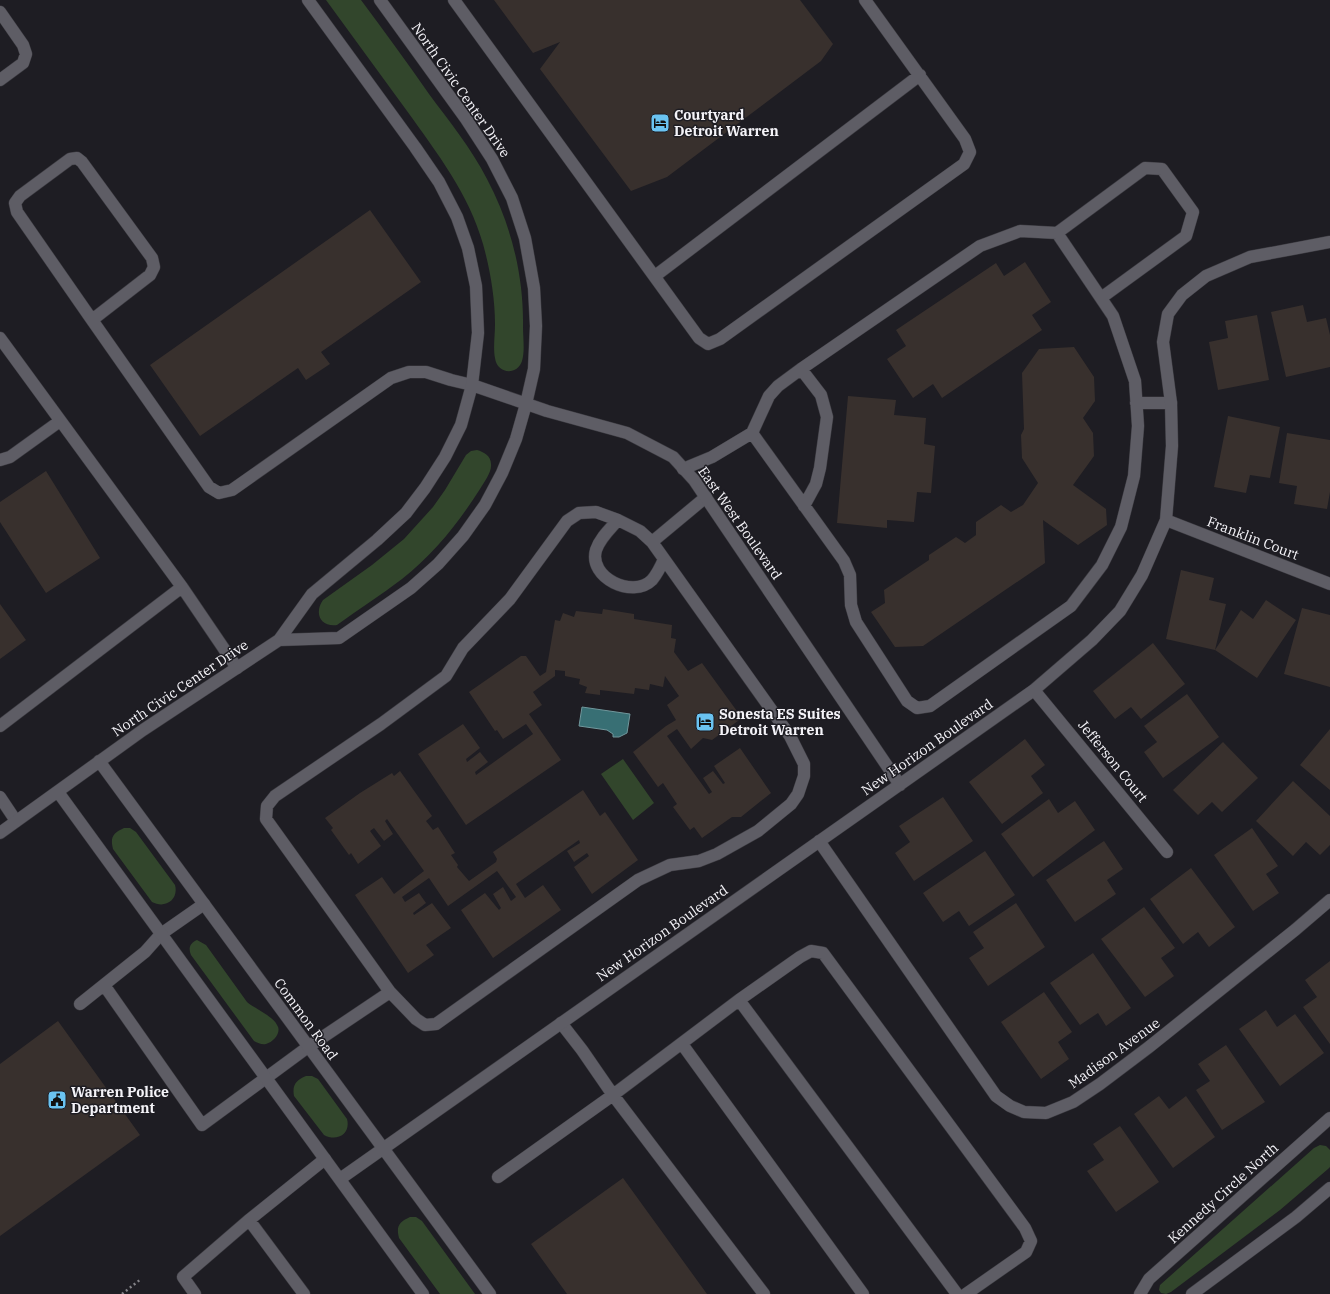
<svg xmlns="http://www.w3.org/2000/svg" width="1330" height="1294" viewBox="0 0 1330 1294" font-family="'IBM Plex Serif',serif">
	<style>
		.green { fill: #32462c }
		.water { fill: #386f74; stroke: #70979c }
		.building { fill: #38302d }
		.lines { fill: none; stroke-linecap: round; stroke-linejoin: round }
		.lane-casing { stroke: #3c3b41; stroke-width: 13 }
		.street-casing { stroke: #3c3b41; stroke-width: 13 }
		.path { stroke: #838287; stroke-width: 2.5; stroke-dasharray: 2 3; stroke-linecap: butt }
		.lane { stroke: #5e5d65; stroke-width: 12 }
		.street { stroke: #5e5d65; stroke-width: 12 }
		.labels { text-anchor: middle; dominant-baseline: central; stroke-width: 3; stroke-linejoin: round; paint-order: stroke }
		.street-label { font-size: 14px; fill: #f4f3f8; stroke: #1e1d23 }
		.poi-label { font-size: 14px; font-weight: bold; fill: #f4f3f8; stroke: #1e1d23; text-anchor: start }
	</style>
	<rect width="100%" height="100%" fill="#1e1d23"/>
	<path class="green" d="M326,0H361C384,31 407,62 429,94C449,121 471,148 487,179C511,224 524,276 523,327C523,338 525,351 522,361C517,376 497,374 495,358C493,348 495,335 495,324C495,298 490,269 483,244C469,194 437,153 407,111C380,74 353,37 326,0Z
		M477,450C484,452 491,456 491,464C492,472 484,482 480,489C459,522 434,554 402,579C381,595 359,609 337,625C320,627 314,613 323,600L372,565L404,539L433,507L445,490L466,455L471,451Z
		M623,759L654,803L633,820L601,774Z
		M124,828H130L136,832L175,885C179,900 165,909 152,902L113,849C110,837 113,833 124,828Z
		M197,940L206,945L247,1002C254,1008 274,1017 277,1025C282,1032 274,1042 266,1044C262,1045 258,1043 254,1041L191,955C188,948 190,943 197,940Z
		M306,1076H312L318,1079L347,1119C351,1134 337,1142 324,1135L294,1096C292,1085 296,1080 306,1076Z
		M1320,1145L1326,1146L1330,1150V1167L1328,1169L1280,1210L1171,1292L1166,1294L1161,1293L1159,1290L1160,1285L1314,1148Z
		M410,1217H416L422,1221L475,1294H440L399,1238C396,1226 399,1222 410,1217Z"/>
	<path class="water" d="M582,707L630,714L627,733L619,737H613V734L607,730L579,726Z"/>
	<path class="building" d="M494,0H800L833,44L821,61L667,177L631,191L540,69L560,42L533,53Z
		M370,210L421,282L321,352L330,364L306,380L298,368L200,436L150,365Z
		M1025,262L1051,302L1032,315L1042,330L942,398L933,384L913,398L887,359L906,346L896,330L996,263L1004,276Z
		M1303,305L1307,322L1326,318L1330,335V367L1286,377L1271,312Z
		M1257,315L1269,380L1218,390L1209,342L1228,338L1225,321Z
		M1074,347L1094,377L1095,401L1083,418L1093,433L1094,456L1073,485L1106,509L1107,525L1078,545L1043,520L1045,563L923,646L895,647L871,612L885,603L884,590L929,560V555L956,537L965,543L976,535V522L1001,505L1011,512L1023,505L1038,483L1022,458L1021,435L1024,429L1022,373L1039,349Z
		M848,396L896,400L894,415L926,418L924,444L935,446L931,493L917,492L914,522L887,520V528L837,523Z
		M1228,416L1280,427L1270,478L1250,475L1246,493L1214,487Z
		M1287,433L1330,440V492L1327,509L1294,504L1297,486L1279,483Z
		M46,471L100,558L46,593L0,522V502Z
		M1181,570L1214,578L1209,600L1226,604L1215,650L1166,639Z
		M1266,600L1296,620L1257,678L1215,650L1241,610L1253,619Z
		M0,604L26,640L0,659Z
		M1302,608L1330,615V687L1284,674Z
		M603,609L634,614V619L672,625L671,638L676,639L674,652L688,671L702,663L742,718L712,740L703,738L691,749L677,729L667,736L709,794L712,792L703,778L713,771L723,784L725,783L714,766L740,748L771,793L741,817H732L702,838L694,827L690,830L673,807L677,804L663,783L658,787L633,752L666,726L676,720L667,705L679,696L665,676L663,687L650,684L649,690L635,688L634,694L600,690V695L585,693L587,687L579,684L580,679L565,676V671L555,670V676L533,692L542,705L529,714L561,760L466,825L418,754L463,724L480,748L466,759L467,762L480,752L488,762L475,772L476,775L533,734L526,724L503,739L497,730L495,731L469,692L521,656H526L540,676L546,672L555,620L560,621L563,613L574,617L576,611L602,614Z
		M1153,643L1185,684L1141,719L1131,707L1115,719L1093,691Z
		M1187,694L1219,737L1163,778L1144,752L1157,742L1144,726Z
		M1330,729V790L1300,765Z
		M1025,739L1045,765L1031,776L1043,793L1002,824L969,782Z
		M1223,742L1258,778L1222,812L1212,802L1198,815L1173,790Z
		M400,771L432,816L426,821L433,830L438,827L455,853L451,855L458,865L457,867L469,881L496,862L497,859L493,852L583,790L600,816L605,812L638,860L592,894L574,867L589,856L587,853L574,862L567,851L580,843L579,840L516,884L525,898L543,885L561,910L493,958L461,910L485,893L499,910L501,908L493,894L503,887L511,901L516,897L497,871L448,906L429,878L402,897L405,902L419,893L426,903L413,913L414,915L432,903L451,928L426,945L434,955L408,973L355,895L382,877L394,894L424,871L387,819L385,821L393,834L384,841L374,828L370,831L381,846L358,864L351,853L349,855L331,830L333,828L325,818L360,793L392,773L394,776Z
		M1293,781L1330,816V845L1320,855L1306,842L1293,856L1256,821Z
		M943,797L973,841L914,881L895,853L910,842L899,826Z
		M1049,799L1058,813L1075,801L1095,830L1033,877L1001,834Z
		M1252,828L1278,866L1266,874L1279,893L1253,911L1214,855Z
		M1104,841L1123,869L1107,880L1116,894L1075,922L1046,880Z
		M985,851L1015,895L969,926L959,911L943,922L923,893Z
		M1191,868L1235,927L1209,947L1198,932L1183,944L1150,899Z
		M1016,903L1045,947L988,986L969,958L984,948L973,932Z
		M1144,907L1175,948L1161,958L1174,976L1145,997L1101,939Z
		M1093,953L1131,1008L1106,1026L1098,1013L1080,1025L1050,983Z
		M1330,961V1044L1303,1007L1317,997L1305,980Z
		M1044,992L1072,1032L1058,1042L1069,1059L1041,1079L1001,1022Z
		M1266,1010L1277,1027L1295,1014L1324,1053L1280,1086L1239,1029Z
		M58,1021L140,1135L0,1236V1064Z
		M1226,1045L1265,1102L1222,1130L1196,1090L1210,1081L1198,1064Z
		M1159,1096L1169,1109L1186,1096L1215,1137L1173,1168L1134,1114Z
		M1120,1126L1159,1182L1116,1212L1087,1171L1104,1160L1093,1144Z
		M623,1178L707,1294H567L531,1244Z"/>
	<g class="lines">
		<defs>
			<path id="lane" d="M454,0L699,338L708,344L720,339L964,164L970,152L965,139L865,0
				M0,12L23,45L26,54L23,63L0,80
				M1057,233L1145,168L1162,169L1193,212L1186,236L1101,298
				M655,276L920,75
				M92,320L17,212L15,203L20,196L70,159L77,158L82,162L152,258L154,267L150,275L92,320L209,487L219,493L232,490L391,378L409,372H426L451,380L472,385
				M0,338L182,587L237,668
				M801,369L821,395L827,417L820,468L816,484L804,506
				M1136,403H1171
				M0,460L10,457L60,421
				M683,469L712,457L752,433L769,396L778,386L801,369L980,246L1020,231L1057,233L1113,316L1135,381L1138,426L1134,476L1121,527L1102,565L1071,606L930,706L917,708L907,701L856,622L851,605L850,575L844,561L752,433
				M618,520C610,529 600,538 596,550C588,578 633,599 652,580C657,574 661,566 664,559
				M652,542L790,736L804,764V776L798,794L791,804L758,831L717,854L699,861L670,865L638,880L436,1024L425,1025L416,1019L390,992L266,819L267,806L275,796L381,724L446,676L463,648L510,599L567,521L579,513L596,512L618,520L640,531L652,542L706,497
				M0,726L182,587
				M0,797L16,821
				M104,985L202,1125L308,1047L390,992
				M739,1000L957,1294
				M80,1004L145,952L161,934L204,904
				M561,1023L582,1050L613,1095L764,1294
				M682,1044L863,1294
				M498,1177L613,1095L739,1000L800,957L811,951L823,953L1025,1228L1031,1241L1026,1252L966,1294
				M249,1220L304,1294
				M195,1294L183,1277L249,1220L325,1159"/>
			<path id="street" d="M472,385L547,411L627,433L673,457L694,480L900,785
				M1166,520L1330,584
				M279,640L339,638L411,588L438,564L463,536L485,505L502,473L516,439L526,404L534,369L536,326L534,288L525,238L512,198L492,159L466,119L380,0
				M1034,690L1167,852
				M99,761L490,1294
				M58,792L423,1294
				M0,833L143,730L279,640L312,594L377,540L406,513L425,488L445,457L461,425L472,385L478,333L476,286L468,248L457,217L439,182L415,147L308,0
				M819,841L996,1096L1010,1106L1024,1112L1046,1113L1073,1102L1100,1084L1149,1047L1295,930L1330,900
				M340,1179L1034,690L1092,640L1120,611L1142,575L1166,520L1172,446L1171,403L1163,342L1168,314L1182,295L1206,276L1250,257L1330,242
				M1140,1294L1149,1279L1330,1118
				M1192,1294L1296,1217L1330,1188"/>
		</defs>
		<use href="#lane" class="lane-casing"/>
		<use href="#street" class="street-casing"/>
		<path class="path" d="M122,1294L141,1279"/>
		<use href="#lane" class="lane"/>
		<use href="#street" class="street"/>
	</g>
	<defs>
		<symbol id="hotel-square" viewBox="-11 -11 22 22"><rect x="-9" y="-9" width="18" height="18" rx="4" fill="#6ac3f1" stroke="#1e1d23"/><path d="M-6-4.5h1.5V1H6V5H4.5V3h-9V5H-6ZM-4 0a1.8 1.8 0 1 1 3.6 0ZM.5 0V-2.5h3Q6-2.5 6 0Z" fill="#111"/></symbol>
		<symbol id="civic-square" viewBox="-11 -11 22 22"><rect x="-9" y="-9" width="18" height="18" rx="4" fill="#6ac3f1" stroke="#1e1d23"/><path d="M-.6-6.5H3V-4.5H.6V-3L4-1V1h2V6H-6V1h2V-1L-.6-3ZM-1.2 2.5V6h2.4V2.5Z" fill="#111"/></symbol>
	</defs>
	<g fill-rule="evenodd">
		<use href="#hotel-square" x="649" y="112" width="22" height="22"/>
		<use href="#hotel-square" x="694" y="711" width="22" height="22"/>
		<use href="#civic-square" x="46" y="1089" width="22" height="22"/>
	</g>
	<g class="labels">
		<g class="street-label">
			<text transform="translate(461 90) rotate(55)">North Civic Center Drive</text>
			<text transform="translate(740 523) rotate(55)">East West Boulevard</text>
			<text transform="translate(1253 538) rotate(21)">Franklin Court</text>
			<text transform="translate(180 688) rotate(-34)">North Civic Center Drive</text>
			<text transform="translate(927 747) rotate(-35)">New Horizon Boulevard</text>
			<text transform="translate(1113 761) rotate(51)">Jefferson Court</text>
			<text transform="translate(662 933) rotate(-35)">New Horizon Boulevard</text>
			<text transform="translate(306 1019) rotate(54)">Common Road</text>
			<text transform="translate(1114 1053) rotate(-36)">Madison Avenue</text>
			<text transform="translate(1223 1193) rotate(-42)">Kennedy Circle North</text>
		</g>
		<g class="poi-label">
			<text x="674" y="115">Courtyard<tspan x="674" dy="16">Detroit Warren</tspan></text>
			<text x="719" y="714">Sonesta ES Suites<tspan x="719" dy="16">Detroit Warren</tspan></text>
			<text x="71" y="1092">Warren Police<tspan x="71" dy="16">Department</tspan></text>
		</g>
	</g>
</svg>
